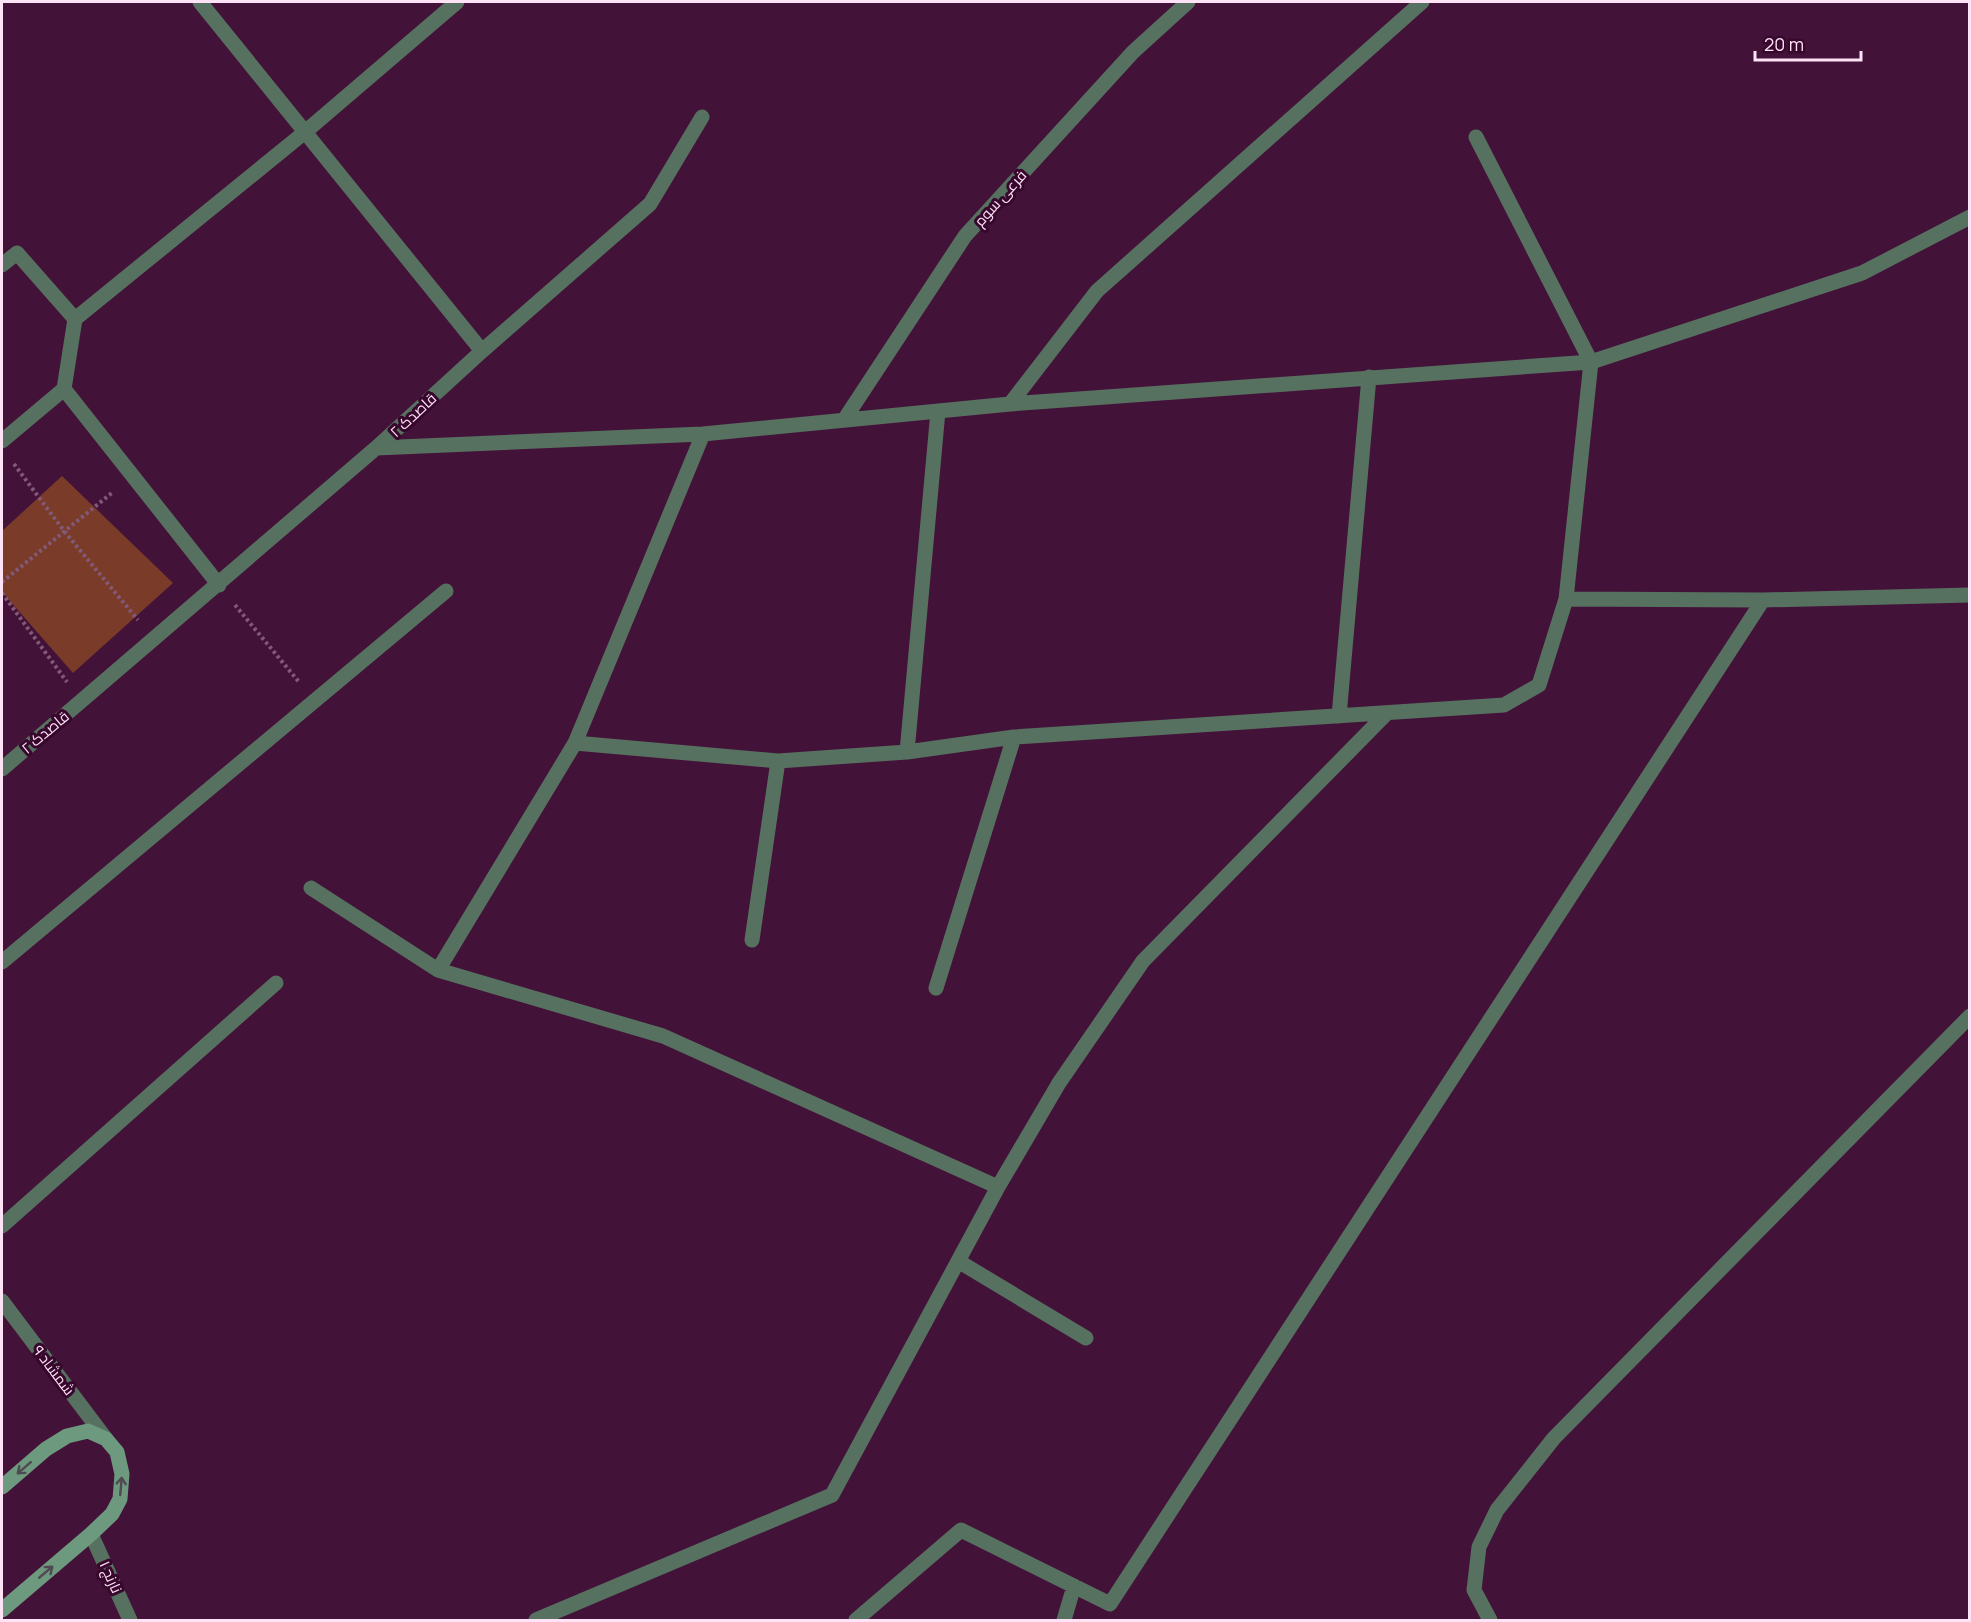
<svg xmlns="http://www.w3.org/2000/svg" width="1971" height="1622" viewBox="0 0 1971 1622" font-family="Manrope,Cairo,sans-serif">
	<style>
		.green { fill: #7a3c29 }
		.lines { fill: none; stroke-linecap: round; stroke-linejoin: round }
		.path { stroke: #825978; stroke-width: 4; stroke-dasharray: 3 3; stroke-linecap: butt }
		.minor { stroke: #567160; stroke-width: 15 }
		.tertiary { stroke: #567160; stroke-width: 15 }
		.secondary { stroke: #6d997f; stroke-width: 15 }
		.oneway { stroke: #504952 }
		.labels { text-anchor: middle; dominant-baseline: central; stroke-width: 6; stroke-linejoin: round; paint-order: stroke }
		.street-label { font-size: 15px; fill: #fde3f5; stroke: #38072d }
	</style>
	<rect width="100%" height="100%" fill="#431238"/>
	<path class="green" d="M62,476L173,583L73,673L2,592V531Z"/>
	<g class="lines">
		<path class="path" d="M14,464L64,531L138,620
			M2,582L113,492
			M2,593L67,682
			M235,605L299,682"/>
		<path class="minor" d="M2,265L17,253L75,319L305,132L457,2
			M482,351L650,204L702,117
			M64,389L219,585
			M1010,404L1097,291L1422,2
			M844,420L965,236L1133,52L1188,2
			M2,441L64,389L75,319
			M376,448L703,434L1010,404L1591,362L1862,273L1970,217
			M1566,599L1763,600L1970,595
			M1339,716L1369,377
			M575,743L778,761L907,752L1014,737L1504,705L1539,685L1566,599L1591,362L1476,137
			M907,752L938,411
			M2,769L376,448L482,351L200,2
			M311,888L438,970L575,743L703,434
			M752,940L778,761
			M2,962L446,591
			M438,970L663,1036L998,1187
			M936,988L1014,737
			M2,1226L276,983
			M958,1261L1086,1338
			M91,1534L130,1620
			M536,1620L832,1495L998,1187L1059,1083L1143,961L1387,713
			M856,1620L961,1530L1110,1604L1763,600
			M1064,1620L1074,1586
			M1490,1620L1474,1590L1479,1547L1497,1510L1554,1438L1970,1016"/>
		<path class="tertiary" d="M2,1301L106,1439"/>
		<path class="secondary" d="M2,1487L46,1449L67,1436L88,1431L106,1439L117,1452L122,1474L120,1499L112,1514L91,1534L2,1610"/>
	</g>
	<defs><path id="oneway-shaft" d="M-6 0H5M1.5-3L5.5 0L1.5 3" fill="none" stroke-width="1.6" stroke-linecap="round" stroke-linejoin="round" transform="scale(1.5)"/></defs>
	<g class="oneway">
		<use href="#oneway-shaft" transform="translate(24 1468) rotate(139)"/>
		<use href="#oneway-shaft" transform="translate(121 1486) rotate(-85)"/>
		<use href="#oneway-shaft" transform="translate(46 1572) rotate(-40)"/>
	</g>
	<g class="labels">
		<g class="street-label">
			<text transform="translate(1000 198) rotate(-48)">فرعی سوم</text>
			<text transform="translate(413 415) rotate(-43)">قاصدک ۲</text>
			<text transform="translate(45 732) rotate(-40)">قاصدک ۲</text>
			<text transform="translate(54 1370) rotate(53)">شمشاد ۹</text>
			<text transform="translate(111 1577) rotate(66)">نارنج ۱</text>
		</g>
	</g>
	<rect width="1971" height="1622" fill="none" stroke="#fde3f5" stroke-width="6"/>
	<path d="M1755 51v9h106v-9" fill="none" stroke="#fde3f5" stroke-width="3"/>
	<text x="1764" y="51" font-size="18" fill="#fde3f5" stroke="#38072d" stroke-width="4.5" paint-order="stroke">20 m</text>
</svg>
